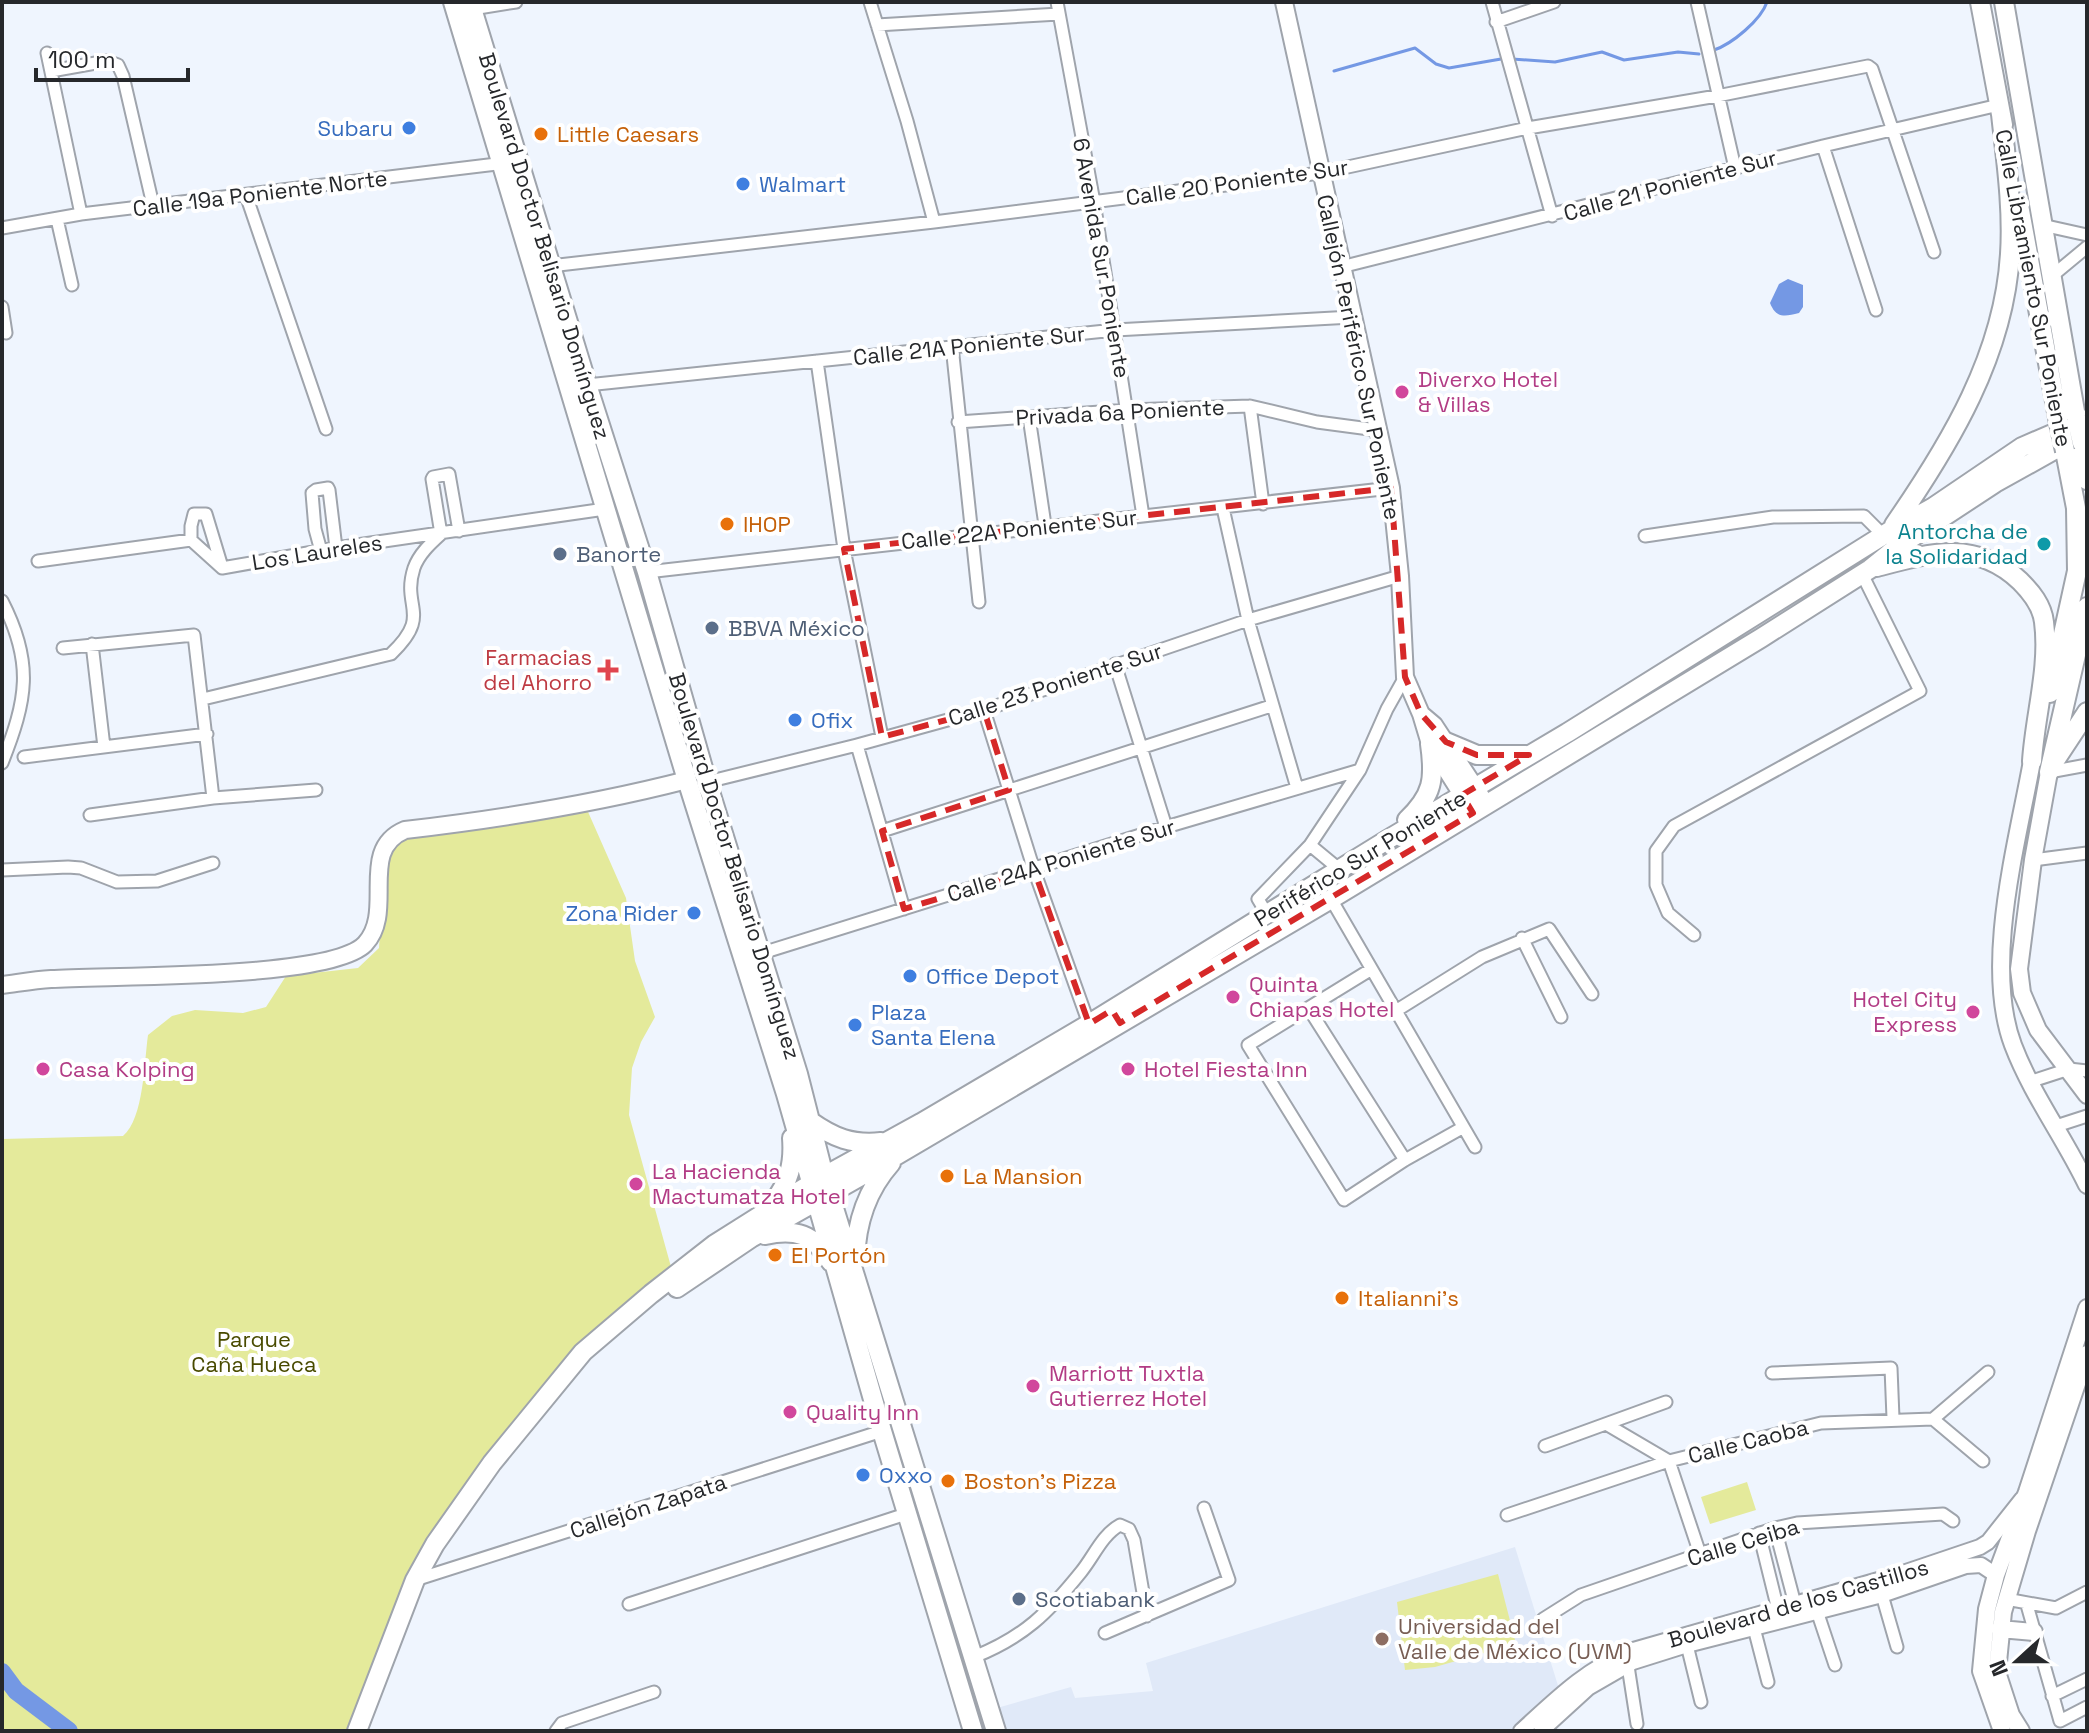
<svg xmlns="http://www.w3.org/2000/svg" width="2089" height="1733" viewBox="0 0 2089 1733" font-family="'Space Grotesk',sans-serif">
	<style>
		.built { fill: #e0e9f8 }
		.green { fill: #e4ea9b }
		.water { fill: #7498e4 }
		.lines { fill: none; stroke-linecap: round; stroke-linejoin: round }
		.stream { stroke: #7498e4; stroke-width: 3 }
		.river { stroke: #7498e4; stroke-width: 18 }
		.minor-casing { stroke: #9fa4ac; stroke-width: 15 }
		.tertiary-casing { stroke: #9fa4ac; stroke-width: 18 }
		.secondary-casing { stroke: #9fa4ac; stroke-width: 20 }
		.primary-casing { stroke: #9fa4ac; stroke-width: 22 }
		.minor { stroke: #fff; stroke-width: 11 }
		.tertiary { stroke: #fff; stroke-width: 14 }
		.secondary { stroke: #fff; stroke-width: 16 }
		.primary { stroke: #fff; stroke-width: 18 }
		.primary-bridge-casing { stroke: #9fa4ac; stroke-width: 22; stroke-linecap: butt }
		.primary-bridge { stroke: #fff; stroke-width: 18 }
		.marked { fill: none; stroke: #d62828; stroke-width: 6; stroke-dasharray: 16 10; stroke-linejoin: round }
		.shop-dot { fill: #3f7fe0; stroke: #fff; stroke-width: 3 }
		.food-dot { fill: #e8710a; stroke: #fff; stroke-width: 3 }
		.hotel-dot { fill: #d1479c; stroke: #fff; stroke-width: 3 }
		.culture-dot { fill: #0f9aa8; stroke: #fff; stroke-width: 3 }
		.service-dot { fill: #5c6f8a; stroke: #fff; stroke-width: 3 }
		.health-dot { fill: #e0444e; stroke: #fff; stroke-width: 3 }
		.education-dot { fill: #8d6e63; stroke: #fff; stroke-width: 3 }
		.labels { text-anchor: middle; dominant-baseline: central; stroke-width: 8; stroke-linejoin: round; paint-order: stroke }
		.shop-label { font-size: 22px; fill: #366cbe; stroke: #fff; text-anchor: start }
		.food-label { font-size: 22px; fill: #c56008; stroke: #fff; text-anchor: start }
		.street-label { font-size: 22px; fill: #26282b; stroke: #fff }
		.hotel-label { font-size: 22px; fill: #b23c85; stroke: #fff; text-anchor: start }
		.culture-label { font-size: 22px; fill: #0d838f; stroke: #fff; text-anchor: end }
		.service-label { font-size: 22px; fill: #4e5e75; stroke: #fff; text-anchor: start }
		.health-label { font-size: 22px; fill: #be3a42; stroke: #fff; text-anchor: end }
		.park-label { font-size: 22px; fill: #494b00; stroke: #fff }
		.education-label { font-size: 22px; fill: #785e54; stroke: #fff; text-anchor: start }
	</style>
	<rect width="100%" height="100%" fill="#eff5fe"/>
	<path class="built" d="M1515,1547L1560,1692L1517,1731H1003L997,1708L1071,1687L1075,1698L1153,1691L1146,1663Z"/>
	<path class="green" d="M585,805L626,898L635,961L655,1017L641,1042L632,1068L629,1115L673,1274L579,1345L422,1550L351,1731H2V1139L123,1136C144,1118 144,1063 148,1035L172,1016L195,1010L243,1013L266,1007L286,976L358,968L379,948L385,849L404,836Z
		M1747,1482L1756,1510L1710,1524L1701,1497Z
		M1498,1574L1516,1644L1435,1667L1405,1670L1397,1602Z"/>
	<path class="water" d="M1788,279L1803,285V307L1799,313C1784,317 1776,318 1770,303L1779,284Z"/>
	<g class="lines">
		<path class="stream" d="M1714,50C1732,44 1761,20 1767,2
			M1512,59L1555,62L1602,52L1624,60L1678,52L1699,54
			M1334,71L1415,48L1436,64L1449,68L1501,59"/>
		<path class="river" d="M2,1672L16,1691L69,1731"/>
		<defs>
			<path id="minor" d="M870,2L907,121L934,222
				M1057,2L1094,202L1143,516
				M1492,2L1552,216
				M1697,2L1735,168
				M472,9L516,2
				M1496,22L1554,2
				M877,25L1059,14
				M47,53L81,214
				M51,71L107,61L118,65L123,76L153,205
				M1823,146L1876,310
				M246,195L326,429
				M57,219L72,285
				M2042,225L2087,235
				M2,228L81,214L505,163
				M550,266L934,222L1320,173L1528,128L1717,96L1868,66L1872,69L1934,252
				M1341,267L1823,146L1999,105
				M2052,276L2087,247
				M2,307L6,333
				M952,346L979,602
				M817,361L844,549L882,737
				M587,385L1115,330L1352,317
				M1250,406L1263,504
				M1029,417L1045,525
				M958,422L1128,410L1250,406L1317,422L1377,430
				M1223,508L1248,620L1297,788
				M1645,536L1773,517L1864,516L1883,535
				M191,540V526L194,514H206L222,567
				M321,551L315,529L312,493L316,490L328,488L329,490L336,548
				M38,561L191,540L222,568
				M222,568L336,548L605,509
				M647,572C895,543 1143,515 1391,488
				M2,601C34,663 27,700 2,763
				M92,644L104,747
				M63,648L194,635L213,798
				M1115,664L1166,827
				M203,699L391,654C433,614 401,608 414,568C419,554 430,544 441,534L432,479L433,477L449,474L459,531
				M984,710L1034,870L1089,1024
				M857,745L904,909
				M24,757L207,734
				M2049,772L2087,765
				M707,782L857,745L984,710L1248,620L1400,576
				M90,815L213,798L316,790
				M882,831L1271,706
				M2033,860L2087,853
				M1339,869L1310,845L1360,770L1387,709L1405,677
				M2,870L68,867L81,868L117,882L157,881L213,863
				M1331,899L1475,1147
				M1267,914L1258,899L1310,845
				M1694,935L1668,913L1656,885V851L1674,826L1920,691L1862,574
				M1522,938L1561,1017
				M762,953L1166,827L1360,770
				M1370,970L1248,1045L1344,1200L1405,1160L1462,1128
				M1309,1009L1405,1160
				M1394,1012L1482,957L1549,929L1592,994
				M2029,1082L2069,1069L2087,1071
				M2053,1127L2087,1116
				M1772,1373L1891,1368L1893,1418
				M1933,1419L1988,1372
				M1606,1424L1669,1461L1700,1554
				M1545,1446L1666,1402
				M1507,1515L1669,1461L1821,1423L1933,1419L1983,1461
				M1775,1528L1796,1608
				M1759,1533L1779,1614
				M415,1580L882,1431
				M1882,1595L1897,1647
				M2006,1599L2056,1608L2087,1592
				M629,1604L906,1514
				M2027,1605L2060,1721L2087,1707
				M1817,1611L1835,1665
				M1543,1619L1581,1595L1775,1528L1797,1523L1943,1514L1953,1521
				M1754,1628L1768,1682
				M1105,1633L1229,1580L1204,1508
				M1687,1645L1701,1702
				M974,1657C1024,1637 1048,1613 1081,1572C1094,1556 1102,1535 1120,1525L1129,1529L1134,1540L1147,1616
				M1628,1666L1637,1724
				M2052,1696L2087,1679
				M556,1731L562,1723L654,1692"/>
			<path id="tertiary" d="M1521,1731C1556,1699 1586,1669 1630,1651L1903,1573L1980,1547L1988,1542L2022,1499
				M1541,1731L1588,1688L1633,1662L1687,1645L1882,1595L1966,1566L1981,1565L1996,1575"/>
			<path id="secondary" d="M1284,2L1391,488L1400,576L1405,677L1421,714L1430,744L1468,804
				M1421,714L1434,725L1486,804
				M2032,761C2017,844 1983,965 2013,1045C2032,1095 2064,1137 2087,1185
				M2049,772L2033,860L2019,969L2022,993L2038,1030L2087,1095
				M2,985C18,983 34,980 51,979C108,975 330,980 365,944C396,911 357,850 405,830C500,819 594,804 687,780
				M2000,1629L2034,1632
				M2002,1731L1981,1671L1987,1609L1996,1575L2027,1492L2087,1308
				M2021,1731L2011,1715L1997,1672L2003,1612L2027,1531L2087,1354"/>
			<path id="primary" d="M453,2L687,780L786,1094L882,1431L973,1731
				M470,2L590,394L647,572L707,782L798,1074L824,1176L996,1731
				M1980,2L2003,125
				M2004,2L2076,417
				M2019,205L2059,423
				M2082,443L2087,480
				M1894,525C1950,444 2004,355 2010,254C2013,208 2006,160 2001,114
				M1877,567C1929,553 1976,539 2020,581C2031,592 2042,605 2044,622C2050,667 2035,715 2032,761
				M2050,693L2077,571L2076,508L2065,451
				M1446,742L1477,755H1526
				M2056,759L2087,712
				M2049,772L2087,607
				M1407,820C1433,795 1435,779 1430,744
				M810,1121C834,1138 852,1145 881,1142
				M773,1203C789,1182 794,1164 792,1138
				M765,1235C795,1228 814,1234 831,1262
				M855,1260C856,1223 866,1191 891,1163
				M677,1288L751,1238L870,1171L1331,899L1761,638L1870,569L1896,548L1995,483L2056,449L2078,440
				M357,1731L415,1580L435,1544L492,1463L583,1352L651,1294L715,1244L812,1183L921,1123L1089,1024L1387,840L1567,733L1890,531L1932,508L2022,447L2087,419"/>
		</defs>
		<use href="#minor" class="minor-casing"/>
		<use href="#tertiary" class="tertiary-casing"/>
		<use href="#secondary" class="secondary-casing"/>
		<use href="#primary" class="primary-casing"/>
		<use href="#minor" class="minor"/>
		<use href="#tertiary" class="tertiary"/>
		<use href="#secondary" class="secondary"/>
		<use href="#primary" class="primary"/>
		<defs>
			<path id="primary-bridge" d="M2076,417L2082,443
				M2059,423L2065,451"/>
		</defs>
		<use href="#primary-bridge" class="primary-bridge-casing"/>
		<use href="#primary-bridge" class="primary-bridge"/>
	</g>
	<path class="marked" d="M1391,488L1405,677L1421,714L1446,742L1477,755H1529L1462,795L1473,813L1120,1023L1112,1010L1089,1024L1034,870L904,909L882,831L1009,790L984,710L882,737L844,549Z"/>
	<g class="shop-dot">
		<circle cx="409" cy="128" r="8"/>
		<circle cx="743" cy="184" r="8"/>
		<circle cx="795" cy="720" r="8"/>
		<circle cx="694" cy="913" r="8"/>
		<circle cx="910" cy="976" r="8"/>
		<circle cx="855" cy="1025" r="8"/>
		<circle cx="863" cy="1475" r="8"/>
	</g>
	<g class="food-dot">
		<circle cx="541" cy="134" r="8"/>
		<circle cx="727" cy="524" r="8"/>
		<circle cx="947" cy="1176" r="8"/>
		<circle cx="775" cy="1255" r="8"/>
		<circle cx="1342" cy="1298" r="8"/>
		<circle cx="948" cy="1481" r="8"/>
	</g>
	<g class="hotel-dot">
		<circle cx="1402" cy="392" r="8"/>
		<circle cx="1233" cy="997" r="8"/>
		<circle cx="1973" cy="1012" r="8"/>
		<circle cx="43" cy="1069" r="8"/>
		<circle cx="1128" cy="1069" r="8"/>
		<circle cx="636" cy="1184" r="8"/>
		<circle cx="1033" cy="1386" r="8"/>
		<circle cx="790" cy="1412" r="8"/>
	</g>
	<circle class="culture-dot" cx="2044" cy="544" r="8"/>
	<g class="service-dot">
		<circle cx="560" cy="554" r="8"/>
		<circle cx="712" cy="628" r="8"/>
		<circle cx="1019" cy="1599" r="8"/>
	</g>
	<path class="health-dot" d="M604 658h8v8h8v8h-8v8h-8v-8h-8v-8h8z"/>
	<circle class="education-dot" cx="1382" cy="1639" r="8"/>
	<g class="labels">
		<g class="shop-label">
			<text x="393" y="128" text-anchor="end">Subaru</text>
			<text x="759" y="184">Walmart</text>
			<text x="811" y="720">Ofix</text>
			<text x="678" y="913" text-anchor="end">Zona Rider</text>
			<text x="926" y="976">Office Depot</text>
			<text x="871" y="1012">Plaza<tspan x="871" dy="25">Santa Elena</tspan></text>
			<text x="879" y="1475">Oxxo</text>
		</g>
		<g class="food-label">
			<text x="557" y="134">Little Caesars</text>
			<text x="743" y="524">IHOP</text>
			<text x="963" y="1176">La Mansion</text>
			<text x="791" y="1255">El Portón</text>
			<text x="1358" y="1298">Italianni's</text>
			<text x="964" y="1481">Boston's Pizza</text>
		</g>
		<g class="street-label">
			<text transform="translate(1237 182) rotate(-8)">Calle 20 Poniente Sur</text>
			<text transform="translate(1670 185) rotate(-15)">Calle 21 Poniente Sur</text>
			<text transform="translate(260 193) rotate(-7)">Calle 19a Poniente Norte</text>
			<text transform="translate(545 246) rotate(73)">Boulevard Doctor Belisario Domínguez</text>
			<text transform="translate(1102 258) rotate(80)">6 Avenida Sur Poniente</text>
			<text transform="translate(2034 288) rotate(79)">Calle Libramiento Sur Poniente</text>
			<text transform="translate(969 345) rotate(-6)">Calle 21A Poniente Sur</text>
			<text transform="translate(1359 357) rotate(78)">Callejón Periférico Sur Poniente</text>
			<text transform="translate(1120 412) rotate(-3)">Privada 6a Poniente</text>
			<text transform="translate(1019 529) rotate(-6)">Calle 22A Poniente Sur</text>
			<text transform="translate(317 552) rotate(-9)">Los Laureles</text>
			<text transform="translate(1055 684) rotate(-18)">Calle 23 Poniente Sur</text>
			<text transform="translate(1360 858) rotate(-31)">Periférico Sur Poniente</text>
			<text transform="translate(1061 860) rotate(-17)">Calle 24A Poniente Sur</text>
			<text transform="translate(735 866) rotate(73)">Boulevard Doctor Belisario Domínguez</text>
			<text transform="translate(1748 1441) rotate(-14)">Calle Caoba</text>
			<text transform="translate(648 1506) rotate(-18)">Callejón Zapata</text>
			<text transform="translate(1743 1542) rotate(-17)">Calle Ceiba</text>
			<text transform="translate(1798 1603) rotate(-16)">Boulevard de los Castillos</text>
		</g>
		<g class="hotel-label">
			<text x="1418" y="379">Diverxo Hotel<tspan x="1418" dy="25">&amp; Villas</tspan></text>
			<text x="1249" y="984">Quinta<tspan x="1249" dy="25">Chiapas Hotel</tspan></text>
			<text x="1957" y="999" text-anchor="end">Hotel City<tspan x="1957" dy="25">Express</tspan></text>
			<text x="59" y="1069">Casa Kolping</text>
			<text x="1144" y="1069">Hotel Fiesta Inn</text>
			<text x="652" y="1171">La Hacienda<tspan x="652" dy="25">Mactumatza Hotel</tspan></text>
			<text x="1049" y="1373">Marriott Tuxtla<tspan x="1049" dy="25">Gutierrez Hotel</tspan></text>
			<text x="806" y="1412">Quality Inn</text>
		</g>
		<g class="culture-label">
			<text x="2028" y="531">Antorcha de<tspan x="2028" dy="25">la Solidaridad</tspan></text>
		</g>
		<g class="service-label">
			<text x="576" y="554">Banorte</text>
			<text x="728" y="628">BBVA México</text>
			<text x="1035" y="1599">Scotiabank</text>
		</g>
		<g class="health-label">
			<text x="592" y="657">Farmacias<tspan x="592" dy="25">del Ahorro</tspan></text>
		</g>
		<g class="park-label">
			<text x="254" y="1339">Parque<tspan x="254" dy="25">Caña Hueca</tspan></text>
		</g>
		<g class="education-label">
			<text x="1398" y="1626">Universidad del<tspan x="1398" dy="25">Valle de México (UVM)</tspan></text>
		</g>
	</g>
	<rect width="2089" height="1733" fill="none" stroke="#26282b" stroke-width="8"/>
	<g transform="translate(2017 1661) rotate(249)" stroke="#ffffff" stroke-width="6" paint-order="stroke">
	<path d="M0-6L14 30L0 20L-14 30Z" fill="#26282b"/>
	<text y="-12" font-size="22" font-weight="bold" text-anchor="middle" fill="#26282b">N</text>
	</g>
	<path d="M36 68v12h152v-12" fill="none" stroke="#26282b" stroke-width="4"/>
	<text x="48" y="68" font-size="24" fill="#26282b" stroke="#ffffff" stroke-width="6" paint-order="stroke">100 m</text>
</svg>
